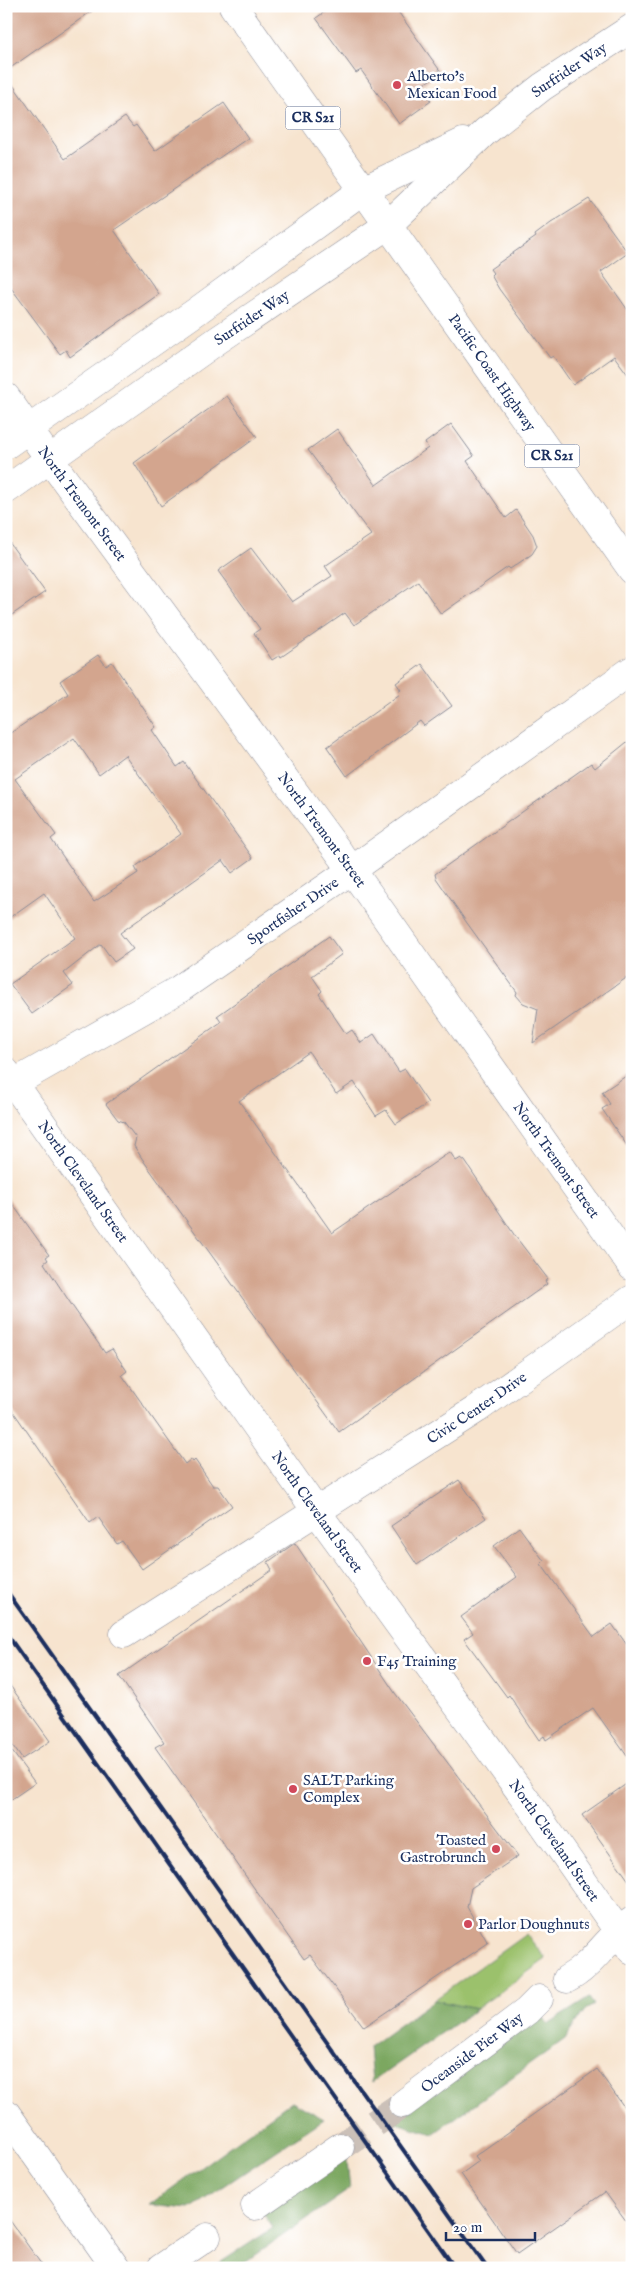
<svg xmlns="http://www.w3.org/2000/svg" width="638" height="2274" viewBox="0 0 638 2274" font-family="'IM FELL English',serif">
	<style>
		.green { fill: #9bc16c; stroke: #5b7865 }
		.forest { fill: #7ca760; stroke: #4c6b5f }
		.building { fill: #d3a58e; fill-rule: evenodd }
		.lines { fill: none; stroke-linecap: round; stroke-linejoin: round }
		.minor-tunnel { stroke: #cbc0b8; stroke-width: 28; stroke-dasharray: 28 14; stroke-linecap: butt }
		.minor-casing { stroke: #898a96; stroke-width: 29 }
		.major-casing { stroke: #898a96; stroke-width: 29 }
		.minor { stroke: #fff; stroke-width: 28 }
		.major { stroke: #fff; stroke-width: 28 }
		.rail { stroke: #1b2f5e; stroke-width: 4 }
		.poi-dot { fill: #d1495b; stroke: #fff; stroke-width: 2 }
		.labels { text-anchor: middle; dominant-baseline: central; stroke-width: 5; stroke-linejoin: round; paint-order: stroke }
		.shield { fill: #fff; stroke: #5f6d8e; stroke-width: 1 }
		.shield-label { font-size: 14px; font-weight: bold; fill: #1b2f5e }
		.street-label { font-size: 15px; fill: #1b2f5e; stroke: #fff }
		.poi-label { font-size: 15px; fill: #1b2f5e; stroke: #fff; text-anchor: start }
	</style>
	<rect width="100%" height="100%" fill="#fff"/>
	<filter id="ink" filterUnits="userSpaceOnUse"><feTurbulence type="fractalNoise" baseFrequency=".02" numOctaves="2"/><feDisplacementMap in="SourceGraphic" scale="10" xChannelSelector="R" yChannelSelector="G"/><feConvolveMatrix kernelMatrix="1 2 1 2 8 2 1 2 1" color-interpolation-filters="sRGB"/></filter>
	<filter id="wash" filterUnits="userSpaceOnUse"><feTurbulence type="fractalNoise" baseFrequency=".0096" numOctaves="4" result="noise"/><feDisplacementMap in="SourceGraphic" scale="20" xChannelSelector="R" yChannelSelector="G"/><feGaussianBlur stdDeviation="1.12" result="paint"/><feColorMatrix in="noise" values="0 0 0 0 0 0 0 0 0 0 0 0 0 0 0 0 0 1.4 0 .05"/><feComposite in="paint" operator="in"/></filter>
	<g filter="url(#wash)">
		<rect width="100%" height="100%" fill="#f7e4cf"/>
		<path class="green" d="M526,1934L546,1959L476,2009L434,2000Z"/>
		<path class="forest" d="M589,1998L594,2005L585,2010L565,2039L433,2134L393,2122L541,2013L548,2024Z
			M434,2000L476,2009L372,2082L369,2047Z
			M292,2101L324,2119L190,2209L149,2205Z
			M346,2152L350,2189L236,2268H212L273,2228L260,2209Z"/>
		<g id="blocks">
			<path class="building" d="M6,6H99L6,71Z
				M333,6H394L441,72L421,86L431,101L399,124L361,70L356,73L316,18Z
				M6,75L65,159L125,117L133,127L136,125L155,151L224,103L248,138L114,230L159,294L70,357L66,350L60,354L6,281Z
				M589,199L628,253L601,272L632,316V380L614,356L573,385L553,356L550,358L499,289L491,275L493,273L490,269L536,237L535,235L551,223Z
				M227,396L257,437L161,506L134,463Z
				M451,424L474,456L467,461L506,518L516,510L533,535L537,546L532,554L510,569L508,567L441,614L418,581L354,625L345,613L281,657L280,655L272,660L254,633L260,629L218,571L251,548L292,602L332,576L325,566L371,535L308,450L337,429L376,485L428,448L425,443Z
				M6,538L45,592L6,619Z
				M98,655L106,666L112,662L156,727L152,730L177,767L184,762L253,858L232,873L223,860L120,933L133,949L114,962L101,944L64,973L73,985L32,1014L10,984L75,938L44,893L6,920V736L68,694L60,681ZM74,738L99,774L125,755L181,834L135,867L138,873L94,902L51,839L56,835L15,779Z
				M422,664L452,706L424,726L420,721L347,776L327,747L400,694L398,692L401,690L396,683Z
				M632,738V974L533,1043L538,1009L523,1003L516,995L517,992L467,923L436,878L435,874L591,763L595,768Z
				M329,936L342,954L312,976L322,991L319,994L346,1034L352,1030L361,1043L374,1034L399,1072L405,1069L428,1103L396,1124L386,1110L376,1116L354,1082L336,1094L309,1052L239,1101L332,1233L450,1152L456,1161L461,1158L465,1161L515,1236L548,1279L545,1281L547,1284L339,1432L145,1163L134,1146L136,1138L124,1122L118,1120L106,1104L221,1022L217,1016Z
				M632,1072V1153L602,1109L610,1104L602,1092Z
				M6,1195L49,1255L46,1257L48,1260L44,1263L73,1307L105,1353L112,1349L127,1371L122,1375L185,1464L191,1459L193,1462L195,1460L213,1486H218L232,1506L142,1569L122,1541L117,1544L98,1517L90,1523L6,1401Z
				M459,1480L486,1518L417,1565L391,1526Z
				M519,1527L544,1561L541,1564L594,1637L612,1624L632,1652V1763L593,1708L546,1740L544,1736L539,1740L509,1695L507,1697L464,1639L473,1633L461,1617L517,1577L494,1546Z
				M295,1543L395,1693L518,1856L471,1888L467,1907L488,1943L364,2027L310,1955L304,1959L155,1747L164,1742L119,1676L272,1570L268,1562Z
				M6,1680L50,1741L22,1759L6,1736Z
				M6,1743L35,1783L6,1803Z
				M632,1780V1885L582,1815Z
				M597,2069L632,2118V2229L605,2192L517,2254L461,2174L479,2161L475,2156Z
				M6,2215L44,2268H6Z"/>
		</g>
	</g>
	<g filter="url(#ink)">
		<use href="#blocks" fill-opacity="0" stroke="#898a96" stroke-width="1"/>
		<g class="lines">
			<path class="minor-tunnel" d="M340,2147L403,2104"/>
			<defs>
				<g id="minor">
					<path d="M363,190L463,142"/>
					<path id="s1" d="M388,225L485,132L542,87L632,28"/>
					<path id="s2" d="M6,397L50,460L352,870L632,1267"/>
					<path id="s3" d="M6,1072L317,1512L532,1808L632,1951"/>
					<path id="s4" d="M14,1083L178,990L352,870L632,670"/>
					<path id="s5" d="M124,1634L477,1409L632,1299"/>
					<path d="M567,1979C594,1965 607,1937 632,1921"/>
					<path id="s6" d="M403,2104L527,2011L539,1999"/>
					<path d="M6,2113L116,2268"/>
					<path d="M255,2206L340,2147"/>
					<path d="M161,2268L207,2237"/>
				</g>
				<g id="major">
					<path id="s7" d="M233,6L632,570"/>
					<path d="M6,445L197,311L363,190"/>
					<path id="s8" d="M6,490L218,340L388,225"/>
				</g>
			</defs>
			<use href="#minor" class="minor-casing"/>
			<use href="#major" class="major-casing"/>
			<use href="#minor" class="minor"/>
			<use href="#major" class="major"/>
			<path class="rail" d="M6,1590L487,2268
				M6,1633L455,2268"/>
		</g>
	</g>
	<g class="poi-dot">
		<circle cx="397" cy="85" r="5"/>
		<circle cx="367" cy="1661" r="5"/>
		<circle cx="293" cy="1789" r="5"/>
		<circle cx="496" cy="1849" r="5"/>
		<circle cx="468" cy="1924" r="5"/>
	</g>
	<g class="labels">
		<g class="shield">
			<rect x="285.5" y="106.5" width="55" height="23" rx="4"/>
			<rect x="524.5" y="444.5" width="55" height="23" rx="4"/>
		</g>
		<g class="shield-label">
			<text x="313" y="118">CR S21</text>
			<text x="552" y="456">CR S21</text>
		</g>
		<g class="street-label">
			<text stroke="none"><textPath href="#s1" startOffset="239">Surfrider Way</textPath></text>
			<text stroke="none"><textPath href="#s8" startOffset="300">Surfrider Way</textPath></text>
			<text stroke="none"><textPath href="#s7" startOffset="449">Pacific Coast Highway</textPath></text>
			<text stroke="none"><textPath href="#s2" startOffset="131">North Tremont Street</textPath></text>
			<text stroke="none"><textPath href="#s2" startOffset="536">North Tremont Street</textPath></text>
			<text stroke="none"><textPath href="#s4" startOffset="328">Sportfisher Drive</textPath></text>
			<text stroke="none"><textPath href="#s2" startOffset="941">North Tremont Street</textPath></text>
			<text stroke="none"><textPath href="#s3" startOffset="134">North Cleveland Street</textPath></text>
			<text stroke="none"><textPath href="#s5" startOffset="419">Civic Center Drive</textPath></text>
			<text stroke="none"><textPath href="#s3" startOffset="539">North Cleveland Street</textPath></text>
			<text stroke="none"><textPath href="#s3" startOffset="944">North Cleveland Street</textPath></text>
			<text stroke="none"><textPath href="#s6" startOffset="86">Oceanside Pier Way</textPath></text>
		</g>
		<g class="poi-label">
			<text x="407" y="76">Alberto's<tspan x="407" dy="17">Mexican Food</tspan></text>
			<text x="377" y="1661">F45 Training</text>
			<text x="303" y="1780">SALT Parking<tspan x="303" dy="17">Complex</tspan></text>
			<text x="486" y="1840" text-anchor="end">Toasted<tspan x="486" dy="17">Gastrobrunch</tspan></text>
			<text x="478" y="1924">Parlor Doughnuts</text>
		</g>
	</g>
	<rect width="638" height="2274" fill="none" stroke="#fff" stroke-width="25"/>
	<path d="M446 2232v8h89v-8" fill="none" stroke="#1b2f5e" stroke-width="2.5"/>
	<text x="453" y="2232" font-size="15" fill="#1b2f5e" stroke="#ffffff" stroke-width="4" paint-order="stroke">20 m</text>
</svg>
